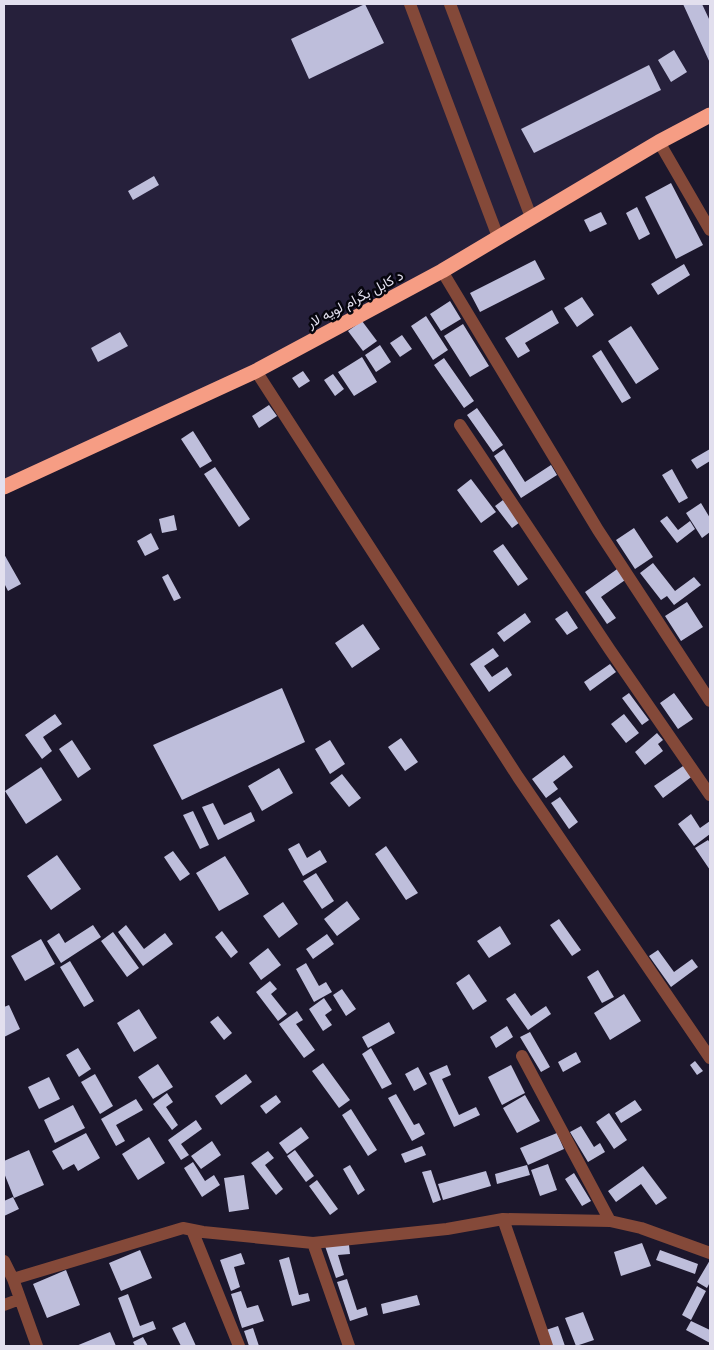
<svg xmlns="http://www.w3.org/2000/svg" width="714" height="1350" viewBox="0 0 714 1350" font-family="Montserrat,Vazirmatn,sans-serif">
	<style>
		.built { fill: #26203b }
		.building { fill: #bebedb }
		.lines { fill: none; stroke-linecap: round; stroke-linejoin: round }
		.minor { stroke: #844939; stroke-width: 12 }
		.highway { stroke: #f69d84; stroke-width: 15 }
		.labels { text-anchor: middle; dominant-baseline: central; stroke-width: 5; stroke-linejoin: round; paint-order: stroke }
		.street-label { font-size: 14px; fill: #e2dfee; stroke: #06050d }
	</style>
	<rect width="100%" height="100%" fill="#1c172c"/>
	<path class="built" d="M4,4H710V115L256,371L4,487Z"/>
	<path class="building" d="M365,4L384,43L309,79L291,39Z
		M683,4H702L710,21V63Z
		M674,50L687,72L671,82L658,60Z
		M649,65L661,90L534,153L521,129Z
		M154,176L159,185L133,200L128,191Z
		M671,183L703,245L676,259L645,197Z
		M637,207L650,234L639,240L626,213Z
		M601,212L607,224L590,232L584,220Z
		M535,260L545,279L480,312L470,293Z
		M684,264L690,275L658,295L651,284Z
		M582,297L594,315L577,327L564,308Z
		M450,301L461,319L441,331L430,314Z
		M552,310L559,323L525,343L530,351L518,358L505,338Z
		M426,316L448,350L433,360L411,326Z
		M362,321L377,341L363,351L348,331Z
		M463,324L489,366L470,377L444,336Z
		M631,326L659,369L636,384L608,341Z
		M120,332L128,346L98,362L91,348Z
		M402,335L412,349L400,357L390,343Z
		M380,345L391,362L376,372L365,355Z
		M601,350L631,398L622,403L592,356Z
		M362,357L377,382L354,396L338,372Z
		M444,358L474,401L464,408L434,365Z
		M303,371L310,381L299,388L292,378Z
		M333,374L344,389L335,396L324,380Z
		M269,405L277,416L259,428L252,416Z
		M477,408L503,445L493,452L467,415Z
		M193,431L212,461L200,468L181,439Z
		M504,449L525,482L551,465L557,475L521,498L494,456Z
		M710,449V461L697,469L691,460Z
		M215,467L250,519L239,527L204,474Z
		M672,469L688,498L679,503L662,475Z
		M471,479L496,512L481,523L457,490Z
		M503,500L520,522L512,528L495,506Z
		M701,503L710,518V532L702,538L686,513Z
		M174,515L177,530L162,533L159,519Z
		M667,516L678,530L690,521L695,529L677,543L660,521Z
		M634,528L653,557L635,569L616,540Z
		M151,533L159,549L145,556L137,541Z
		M503,544L528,579L518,586L493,551Z
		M4,554L21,584L8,591L4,583Z
		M653,563L675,591L694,577L701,585L674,605L667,596L661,600L640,573Z
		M620,567L628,578L601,597L616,618L607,624L585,592Z
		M168,574L181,598L174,601L162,577Z
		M687,602L703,627L681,641L665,616Z
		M567,611L578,628L567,635L555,619Z
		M525,613L531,622L504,642L497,633Z
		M363,624L380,649L352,668L335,643Z
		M493,648L499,656L484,666L492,677L507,667L512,675L489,692L470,664Z
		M610,664L616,672L590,691L584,682Z
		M282,688L305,742L182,800L153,745Z
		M629,693L649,720L642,725L622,698Z
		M674,693L693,719L678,729L660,703Z
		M55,714L62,724L43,737L52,751L42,759L25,735Z
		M624,714L639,733L626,743L611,724Z
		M657,733L663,740L658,744L663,751L645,765L635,752Z
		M401,738L418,762L405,771L388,747Z
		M72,740L91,769L78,778L59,749Z
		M330,740L345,764L330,774L315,749Z
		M564,755L573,767L553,782L558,789L546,798L532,779Z
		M686,764L694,775L663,798L654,786Z
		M41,767L62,800L26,824L5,791Z
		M279,768L293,793L262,811L248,786Z
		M342,774L361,798L349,807L330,783Z
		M560,797L578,822L569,829L551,803Z
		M213,803L224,825L251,812L255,821L218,840L202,807Z
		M193,811L209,845L200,849L183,815Z
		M691,814L700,828L710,821V834L694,846L678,824Z
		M708,840L710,843V870L695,848Z
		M299,843L307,858L320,850L327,862L303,876L288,849Z
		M386,846L418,893L406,900L375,854Z
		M173,851L190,874L180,881L164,857Z
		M57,855L81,889L51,910L27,876Z
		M225,856L249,894L219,911L196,873Z
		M316,873L334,901L322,909L303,881Z
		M347,901L360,919L337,936L324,919Z
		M283,902L298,924L279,938L263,916Z
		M559,919L581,950L572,956L550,925Z
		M93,925L101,937L61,963L47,941L59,933L65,943Z
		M126,925L144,949L165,933L173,944L143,966L118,932Z
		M500,926L511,944L489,958L477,941Z
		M222,931L238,952L231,958L215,937Z
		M113,932L139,968L127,977L101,941Z
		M327,934L334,944L313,959L306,949Z
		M41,939L55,964L25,981L11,956Z
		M268,948L281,965L261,980L249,963Z
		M658,950L674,972L692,959L698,967L671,987L649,956Z
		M70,961L94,1001L84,1007L60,967Z
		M306,963L319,986L326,982L332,992L314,1002L296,969Z
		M598,970L614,997L602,1003L587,977Z
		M469,974L487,1001L473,1010L456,983Z
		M270,981L277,989L271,994L287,1014L278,1021L256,992Z
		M342,989L356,1009L346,1016L333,995Z
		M515,993L531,1016L546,1006L551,1014L528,1030L506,999Z
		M624,994L641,1021L610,1040L594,1013Z
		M324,998L332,1010L325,1015L332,1025L323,1031L309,1009Z
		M9,1005L20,1029L4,1037V1007Z
		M139,1009L157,1038L134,1052L117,1023Z
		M297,1011L303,1020L296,1024L315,1050L304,1058L279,1024Z
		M218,1016L232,1033L224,1040L210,1022Z
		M389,1022L395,1033L368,1048L362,1037Z
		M507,1026L513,1037L496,1048L490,1037Z
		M530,1032L550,1067L541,1072L520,1037Z
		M78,1048L91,1069L79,1077L66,1055Z
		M371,1048L392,1084L382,1089L362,1054Z
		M576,1052L581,1062L563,1072L558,1062Z
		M695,1061L703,1071L697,1075L690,1065Z
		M323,1063L350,1100L339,1108L312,1071Z
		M158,1064L173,1087L153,1099L138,1077Z
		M447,1065L451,1075L442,1079L459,1115L476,1107L480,1115L454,1127L429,1073Z
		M511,1065L525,1093L502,1105L488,1077Z
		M418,1067L427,1084L414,1091L405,1074Z
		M95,1074L113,1106L100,1114L81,1082Z
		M246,1074L252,1082L221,1105L215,1096Z
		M49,1077L60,1099L39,1109L28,1087Z
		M167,1093L173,1102L166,1107L178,1125L172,1130L153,1104Z
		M396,1094L414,1125L419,1123L425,1134L412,1141L388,1098Z
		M276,1095L281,1102L266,1114L260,1106Z
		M525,1095L540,1121L517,1133L503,1108Z
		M136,1099L143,1110L116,1125L125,1141L116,1146L101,1119Z
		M635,1100L642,1110L621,1123L615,1113Z
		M73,1105L85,1128L55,1143L44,1120Z
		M351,1109L377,1150L368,1156L342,1115Z
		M609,1113L627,1140L614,1149L596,1122Z
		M196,1120L202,1129L181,1144L189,1155L181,1160L168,1140Z
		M581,1126L594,1147L600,1143L605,1152L588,1162L570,1132Z
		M301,1127L309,1138L287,1154L279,1143Z
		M86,1133L100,1158L78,1171L74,1164L63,1170L52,1151Z
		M557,1133L564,1149L528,1165L520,1148Z
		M149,1137L165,1163L138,1180L122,1154Z
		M212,1141L221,1155L201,1169L191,1156Z
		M422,1146L426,1155L405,1163L401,1154Z
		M29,1150L44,1185L14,1198L4,1173V1161Z
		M295,1150L314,1176L306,1182L287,1156Z
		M268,1151L274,1158L265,1165L283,1189L276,1195L251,1163Z
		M193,1162L205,1181L214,1175L220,1185L202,1197L184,1168Z
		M548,1164L557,1190L540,1196L531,1170Z
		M350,1165L365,1190L358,1195L343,1169Z
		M527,1165L530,1175L497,1184L495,1174Z
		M643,1166L667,1198L656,1205L641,1184L616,1202L608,1191Z
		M431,1170L441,1200L433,1203L422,1172Z
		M486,1171L491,1186L443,1200L438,1184Z
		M574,1173L591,1201L582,1206L565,1179Z
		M244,1175L249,1209L229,1212L224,1178Z
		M317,1180L338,1209L330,1215L309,1186Z
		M13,1197L19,1209L4,1216V1201Z
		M642,1243L651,1266L621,1276L614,1252Z
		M349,1245L350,1254L338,1255L344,1275L336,1278L325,1246Z
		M140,1250L152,1278L121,1291L109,1263Z
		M660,1250L698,1264L695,1274L656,1260Z
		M241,1253L245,1264L234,1267L240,1287L231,1291L220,1260Z
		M289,1257L299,1295L308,1293L310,1301L292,1306L279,1260Z
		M710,1260V1282L707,1288L697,1282Z
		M66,1270L80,1305L47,1318L33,1284Z
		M347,1279L357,1310L366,1307L368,1315L350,1321L337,1282Z
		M697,1286L706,1291L691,1320L682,1315Z
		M241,1291L247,1308L258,1305L264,1321L242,1328L231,1294Z
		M128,1294L140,1326L153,1321L156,1329L133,1338L118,1298Z
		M417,1295L420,1305L383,1314L381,1304Z
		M583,1312L594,1340L576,1346L565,1318Z
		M691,1321L710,1330V1343L686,1330Z
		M185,1322L196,1346H181L172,1328Z
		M558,1326L565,1346H552L546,1330Z
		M253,1328L259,1346H249L244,1331Z
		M110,1332L116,1346H76Z
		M143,1337L148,1346H135L133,1342Z"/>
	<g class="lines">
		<path class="minor" d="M410,4L498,237
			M450,4L531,217
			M659,142L710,230
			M442,271L598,530L710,701
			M256,371L518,777L710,1058
			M460,425L610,650L710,795
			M522,1056L610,1221
			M503,1219L547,1346
			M192,1230L239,1346
			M313,1243L349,1346
			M4,1261L13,1279L37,1346
			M13,1279L183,1228L203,1232L313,1243L447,1229L503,1219L610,1221L641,1228L710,1253
			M4,1305L20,1299"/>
		<path class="highway" d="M4,487L256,371L442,271L659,142L710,115"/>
	</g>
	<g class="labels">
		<g class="street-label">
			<text transform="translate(355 299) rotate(-28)">د کابل بگرام لویه لار</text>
		</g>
	</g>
	<rect width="714" height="1350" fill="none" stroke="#e2dfee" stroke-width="10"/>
</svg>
